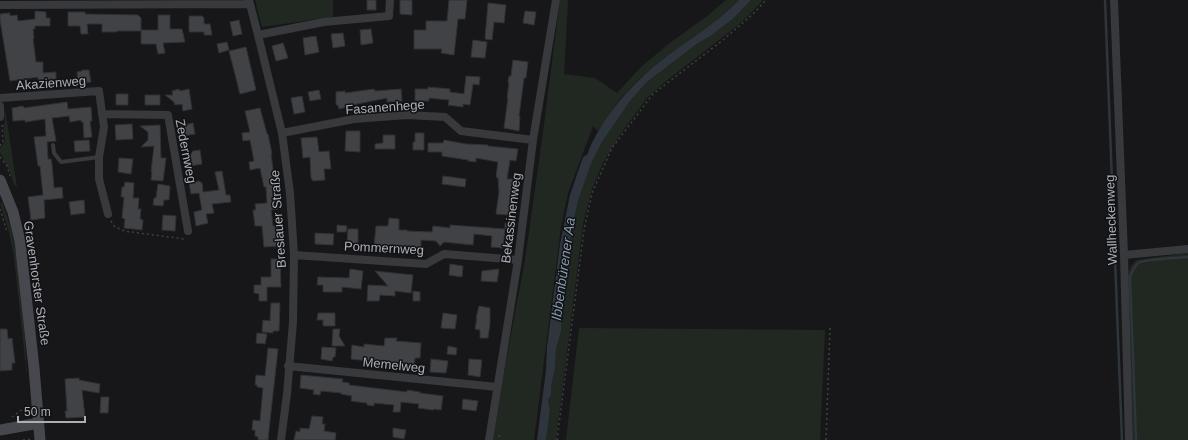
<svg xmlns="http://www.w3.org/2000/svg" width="1188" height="440" viewBox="0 0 1188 440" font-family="Arial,sans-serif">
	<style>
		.green { fill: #212822 }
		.water { fill: #2e353c }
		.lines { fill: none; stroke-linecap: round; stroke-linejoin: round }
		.stream { stroke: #2e353c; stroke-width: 2.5 }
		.building { fill: #414246; stroke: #313135 }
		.path { stroke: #3e4044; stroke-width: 1.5; stroke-dasharray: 2 3; stroke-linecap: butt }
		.lane { stroke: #38393d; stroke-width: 4 }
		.street { stroke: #38393d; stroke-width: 8 }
		.secondary { stroke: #47484d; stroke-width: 11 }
		.labels { text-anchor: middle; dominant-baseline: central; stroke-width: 3; stroke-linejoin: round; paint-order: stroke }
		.street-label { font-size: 13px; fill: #aaaeb7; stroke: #121214 }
		.water-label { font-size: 14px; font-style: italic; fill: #859aaf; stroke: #121214 }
	</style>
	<rect width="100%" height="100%" fill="#171719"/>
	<path class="green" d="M255,0H333V17L262,27Z
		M560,0H568L564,74L595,78L617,93L641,67L671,42L706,17L726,0H739C715,25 684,42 657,64C644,74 632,86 621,98C613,108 606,120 598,131L593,126L568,193L561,227L534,440H493L501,387L525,260L542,140Z
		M751,0H763L748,16L737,26L665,82L647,98L619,136L603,163L592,189L583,224L556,440H546L550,410L548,400L551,395V387L555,368L556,350L561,331V319L572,229L578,201L591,164L602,142L630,101L647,82L698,43L709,37L734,18Z
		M5,109L17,187L14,184L9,170L0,152V149L5,141L3,125L5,123L4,112Z
		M2,202L5,210L12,232L18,265L25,338L27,377L14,257L9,232L0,203Z
		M1188,253V440H1133L1128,274L1130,267L1136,260Z
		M579,328L825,330L820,440H566Z"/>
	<path class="water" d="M739,0H751L734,18L709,37L698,43L647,82L630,101L602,142L591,164L578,201L572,228L561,319V331L556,350L555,368L551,387V395L548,400L550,410L546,440H537L546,370L547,347L560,244L570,195L582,160L584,156L587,155C600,120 628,88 657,64C684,42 715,25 739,0Z"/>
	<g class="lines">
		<path class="stream" d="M1105,0L1122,440
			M1136,440L1130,277C1132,272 1134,267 1138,263C1144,259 1178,258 1188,257"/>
	</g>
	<path class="building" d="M367,0H376V10H367Z
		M400,0H412V15L400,14Z
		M449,0H467L465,19H458L454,55L441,53L442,49H414V30H426V21H447Z
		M488,3L506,5L504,23L494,22L492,40L485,39Z
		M35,11L46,12V18H50V26H35V29H33L34,39H33L36,62H43V73L56,72V79L38,80V77L10,81L0,20V14L10,13V16L17,15L18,21L35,19Z
		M525,11L536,12L534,25L523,23Z
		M68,12H85V14L138,15L141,18V30H158V15H170V29H182L185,42L163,43L165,53L158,54L156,44H141V31H117V32H102V24H87L88,34H81L80,26H68Z
		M189,16H202L204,18V24H210L212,35H204V32H189Z
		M239,20L242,34L233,36L230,22Z
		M371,29L373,43L361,45L360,30Z
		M343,33L345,46L333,48L331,34Z
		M316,36L319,52L305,55L303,38Z
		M473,40L487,42L485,58L471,57Z
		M227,42L229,50L219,53L217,44Z
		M283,43L288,58L276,61L272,46Z
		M246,47L256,90L240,94L229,51Z
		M513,60L528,62L526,78H524L519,116L520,117L519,131L504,128L508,98H507L509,83H508L509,76H511Z
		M82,70H89L91,82L78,83L77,72L82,71Z
		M466,76L480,77L479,85L473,84L470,105L463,104V107L448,105L449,100L429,98V101H415V89H428V87L450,89V92L464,94Z
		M179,89L180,91L189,89L192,109L183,111L182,104L175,105L174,102L165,95H173L172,91Z
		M374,89L375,91L401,89L402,101L387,102V98L347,106V107L339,109L338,105H336V92L345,91V93Z
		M319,90L321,99L310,101L308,92Z
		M116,94H128V105H116Z
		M145,95H160V105H145Z
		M302,96L305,112L294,114L291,98Z
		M67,102L68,109L91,107L92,121H90L92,137L84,138L83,122H81V120L70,122L69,116L52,118L56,141L47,142L48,159H51L52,164L54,188L62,187L63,198L44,200L45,218L31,220L28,197L43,195L40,166H38L34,137L46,136L45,119L25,122V120L13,121L12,108L23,106L24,108Z
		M260,108L267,134H268L272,154H271L275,184L278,209L271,210L273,226L279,225V246L264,247L262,226H255L253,210H256L255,204L267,203L266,187H264L260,168L250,170L249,162L254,161L250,140L243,141L242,133L250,132L245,111Z
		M193,123L195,134L182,136L180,126Z
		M132,124L133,139L116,140L115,125Z
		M160,125L161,158H166L163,181L151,180L152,172H151L154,146L141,147L148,140V132L140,126Z
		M346,131H360V152L345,151Z
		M415,133H424V150H413V142H415Z
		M383,135H395V149H375V144L383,143Z
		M317,137L319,152L329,151L331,169H324L325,180L313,181L311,178L310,157L303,158L301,138Z
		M89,140L90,151L75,152L74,141Z
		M444,140L466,144L488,145V146L518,149L516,161L510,160L507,179H513L509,215L496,214L499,192L498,178L496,177L498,162L476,158V162L468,161V160L442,156V152H428V143H443Z
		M200,150L202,164L190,166V162L187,160L193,151Z
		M119,158L133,159L131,174L118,172Z
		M222,171L226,195H230L231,202L212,204L214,213L206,214L208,223L196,226L194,212L202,210L199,193L191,194L189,183L199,181L202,183L203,192L219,190L215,172Z
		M443,176L466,179L465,187L442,184Z
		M125,182L134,183L133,198H139L138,209H141L140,219L143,220L142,230L124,228L125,219L122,218L124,197H121L122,187H124Z
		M158,184L170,186L169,200H164L163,206L153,205L154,198H156Z
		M84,200L85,213L71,215L69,202Z
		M163,215L176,216L175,231L162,230Z
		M389,218L399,219V230H407V231L432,232L433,226L450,228V225L505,229L503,248L491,247L492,236L474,234L473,245L444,242L440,246L436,241L421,240V248L407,247L406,253L398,252V248L374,246L376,226H388Z
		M505,223L513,224L512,231L505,230Z
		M337,225L347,226L346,232H337Z
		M348,229H358V244L347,243Z
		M315,233L334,234L333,245L315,244Z
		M271,259H280L281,287H267V301H259V294L254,293V285H261V277H271Z
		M450,264L463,266L462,277L449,275Z
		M350,269L363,271L361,289L342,287V292H323V285H317L318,277L349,278Z
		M499,269L497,282L481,281L482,271Z
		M375,271L413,275L411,293L395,291V296L380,295L379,301H367L368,285L388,286Z
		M413,291L420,292V301H413Z
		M271,303H280L279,331H273V333L262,332L263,320L270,321Z
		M479,306L490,308V323L488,338H480V330L475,329L477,318H476Z
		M318,313H335V326H323V320H317Z
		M443,313L457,315L455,329L441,328Z
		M0,329H7L8,339L12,338L15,363H12V370L0,371Z
		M333,329H340L339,336L345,346H332Z
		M257,333L267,334L265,344L256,343Z
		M385,338H397L396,341L421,343L420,358H415L414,369L387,367V369L379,368V364L369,363V361L351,359L352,345L364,347V344L384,346Z
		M448,346L457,348L456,355L447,354Z
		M322,347L336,348L335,357H333L332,361L321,359Z
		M268,348L278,349L270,421L268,440H258V437L255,436V430H252L253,420L260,421L263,388L257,387V385H255L256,375L265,376Z
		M431,359L448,361L446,373L430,372Z
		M469,359L482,360L480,377L468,375Z
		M301,375L343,379L342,382L349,383V385L407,392V390L420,392V393L443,396L441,410L434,409L433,410L418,408L419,404L401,402L400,412H393L394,405L374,403V406L367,405V403L351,401L352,396L341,394V393L321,391L320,395L313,394L314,390L300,388Z
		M79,378V380L100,384L99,393L82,390L85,417L66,418L65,411H67L65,379Z
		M101,397H109L108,413H100Z
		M463,399L478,401L476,411L462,409Z
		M312,416L323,417L322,424H325L324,431L336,433L335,440H294L296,431L300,432V428L309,429Z
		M393,428L406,430L404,439L393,437Z"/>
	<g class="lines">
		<path class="path" d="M0,146L3,141L2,125
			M0,157L7,166L10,176
			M0,209L7,232
			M111,221L114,226L124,231L184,239
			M12,417L28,405
			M499,435L501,440
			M23,440L31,439
			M557,440L584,230L592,193L612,148L653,94L723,40L753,14L766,0
			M826,440L830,328"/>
		<path class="lane" d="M53,145L54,153L61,162L99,157"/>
		<path class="street" d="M249,0L258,35L282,133L290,193L294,255L293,322L287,394L281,440
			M1114,0L1124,255L1129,440
			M0,5L250,4
			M258,35L324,22L389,16L390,0
			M0,98L99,91L104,127L99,157V179L108,214
			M0,106V117
			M102,114L168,115L188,231
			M282,133L354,119L407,115L445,117L461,131L533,140
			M294,255L426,264L444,254L518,260
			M1124,255L1188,249
			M288,366L497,387
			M489,440L518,260L533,140L556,0"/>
		<path class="secondary" d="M0,180L13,212L20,241L34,368L40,440
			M0,430L39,423"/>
	</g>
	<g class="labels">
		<g class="street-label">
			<text transform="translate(51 83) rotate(-4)">Akazienweg</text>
			<text transform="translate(385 107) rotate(-4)">Fasanenhege</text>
			<text transform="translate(186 151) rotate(79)">Zedernweg</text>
			<text transform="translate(511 218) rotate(-83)">Bekassinenweg</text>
			<text transform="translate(278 219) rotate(-94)">Breslauer Straße</text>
			<text transform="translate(1111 220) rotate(-92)">Wallheckenweg</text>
			<text transform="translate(384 248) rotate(3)">Pommernweg</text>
			<text transform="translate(37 283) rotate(82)">Gravenhorster Straße</text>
			<text transform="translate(394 365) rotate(6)">Memelweg</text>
		</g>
		<g class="water-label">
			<text transform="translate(563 269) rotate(-82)">Ibbenbürener Aa</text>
		</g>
	</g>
	<path d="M18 416v6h67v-6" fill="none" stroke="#aaaeb7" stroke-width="2"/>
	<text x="24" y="416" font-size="12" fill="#aaaeb7" stroke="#121214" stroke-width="3" paint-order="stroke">50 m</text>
</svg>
